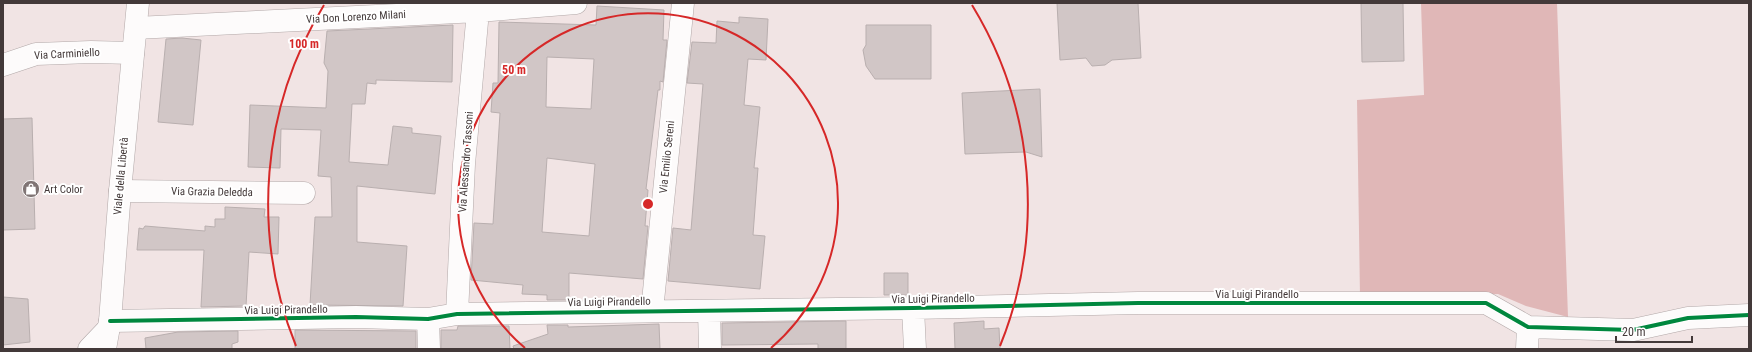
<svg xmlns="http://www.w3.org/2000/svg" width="1752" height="352" viewBox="0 0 1752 352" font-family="'Roboto Condensed',sans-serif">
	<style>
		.forest { fill: #e0b7b7 }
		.building { fill: #d1c6c6; stroke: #b9afaf; fill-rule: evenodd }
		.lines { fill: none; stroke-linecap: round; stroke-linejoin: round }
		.minor-casing { stroke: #b2a8a8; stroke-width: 23 }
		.major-casing { stroke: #b2a8a8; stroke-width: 23 }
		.minor { stroke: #fdfbfb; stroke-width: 22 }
		.major { stroke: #fdfbfb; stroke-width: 22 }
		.cycleway-casing { stroke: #fff; stroke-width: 6 }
		.cycleway { stroke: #00873e; stroke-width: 4 }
		.ring { fill: none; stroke: #d62828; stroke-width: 2 }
		.labels { text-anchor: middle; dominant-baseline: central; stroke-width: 4; stroke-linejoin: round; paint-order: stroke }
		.street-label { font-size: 11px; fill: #433939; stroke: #fff }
		.poi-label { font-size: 11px; fill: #433939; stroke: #fff; text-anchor: start }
		.centre { fill: #d62828; stroke: #fff; stroke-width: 2 }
		.ring-label { font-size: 12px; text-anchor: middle; font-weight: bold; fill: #d62828; stroke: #fff; stroke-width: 4; stroke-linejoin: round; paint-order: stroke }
	</style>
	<rect width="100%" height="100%" fill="#f1e4e4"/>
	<path class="forest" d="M1421,3H1557L1568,317L1526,306L1498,294L1360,297L1357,100L1424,95Z"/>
	<path class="building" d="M1057,3H1138L1141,58L1112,60L1105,65L1092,66L1086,58L1060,60Z
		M1361,3H1403L1404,61L1362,62Z
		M597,6L664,10L663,40H667L663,82L660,81V90H658L646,189L648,190L645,226H648L643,279L569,273V300H547V295L522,294L523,285L471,280L474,223L493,224L500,113L491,112L493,83H498L499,22L596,25ZM547,57L594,59L591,109L546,107ZM547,158L595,164L589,236L542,232Z
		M739,17L768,19L766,60L748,59L744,105L760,107L754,168H758L753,235L765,236L760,289L668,281L673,228L691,230L703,84L687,83L692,42L716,43L717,21L739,23Z
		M453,25L452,82L376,80V84L367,83L365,104H352L349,162L388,165L393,126L412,128V133L441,136L435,194L357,186V242L407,246L403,306L310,305L315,217H332L331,177L318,176L321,130L281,129L280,168L248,167L250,105L326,108L328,71L324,63L327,31Z
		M866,25H931V79H875L866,66L863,50L866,45Z
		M182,38L201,40L193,125L158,122L166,39Z
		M1040,89L1042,157L1026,152L965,154L962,93Z
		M32,118L35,229L3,230V119Z
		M225,207L265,209L264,217H279L278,254L249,252L246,306L201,307L204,250H137L139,228L143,229L145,226L205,231V226L215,227V219H225Z
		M884,273H908V295H884Z
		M3,297L28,299L30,342L3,345Z
		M846,321V349H818V344L722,345V323Z
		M984,321V329L999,328L1000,349H955L954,323Z
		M659,324L660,349H514L513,346L548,334L547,325H568V327Z
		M458,326H509L510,349H441V330H457Z
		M295,330L416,331V349H295Z
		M238,331V342L232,344V349H146L145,338L178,332Z"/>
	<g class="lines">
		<defs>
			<path id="minor" d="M136,28L478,11L576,3
				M3,65L36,54L91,52L133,53
				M120,191L304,193
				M913,308L915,349
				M652,311L683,3
				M709,311L710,349
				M457,314L464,164L478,11
				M428,319L429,349
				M110,321L356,317L428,319L457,314L913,308L1138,303H1486L1528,327L1633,330L1688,318L1749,315
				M89,349L109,328
				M1527,349L1528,327"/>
			<path id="major" d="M105,349L110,321L120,191L138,3"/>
		</defs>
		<use href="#minor" class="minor-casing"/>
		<use href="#major" class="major-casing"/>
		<use href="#minor" class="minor"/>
		<use href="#major" class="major"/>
		<defs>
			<path id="cycleway" d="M110,321L356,317L428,319L457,314L913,308L1138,303H1486L1528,327L1633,330L1688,318L1749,315"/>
		</defs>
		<use href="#cycleway" class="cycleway-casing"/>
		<use href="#cycleway" class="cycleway"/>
	</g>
	<g class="ring">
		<path d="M525 348A190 190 0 1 1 771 348"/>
		<path d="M296 346A380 380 0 0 1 324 5M972 5A380 380 0 0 1 1000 346"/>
	</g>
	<defs>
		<symbol id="shop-disc" viewBox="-11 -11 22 22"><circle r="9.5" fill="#807575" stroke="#fff"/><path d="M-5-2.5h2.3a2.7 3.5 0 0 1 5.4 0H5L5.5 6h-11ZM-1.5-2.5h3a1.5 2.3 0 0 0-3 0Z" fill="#fff"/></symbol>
	</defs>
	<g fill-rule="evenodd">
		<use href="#shop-disc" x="21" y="179" width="20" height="20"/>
	</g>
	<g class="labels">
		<g class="street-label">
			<text transform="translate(356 17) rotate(-3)">Via Don Lorenzo Milani</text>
			<text transform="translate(67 54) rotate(-3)">Via Carminiello</text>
			<text transform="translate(667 157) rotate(-84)">Via Emilio Sereni</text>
			<text transform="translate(466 162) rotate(-86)">Via Alessandro Tassoni</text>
			<text transform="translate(121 176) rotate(-85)">Viale della Libertà</text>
			<text transform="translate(212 192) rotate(1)">Via Grazia Deledda</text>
			<text x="1257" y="294">Via Luigi Pirandello</text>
			<text transform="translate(933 299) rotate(-1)">Via Luigi Pirandello</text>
			<text transform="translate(609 302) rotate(-1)">Via Luigi Pirandello</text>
			<text transform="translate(286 310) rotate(-1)">Via Luigi Pirandello</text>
		</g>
		<g class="poi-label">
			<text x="44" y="189">Art Color</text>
		</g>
	</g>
	<circle cx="648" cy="204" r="6" class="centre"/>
	<g class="ring-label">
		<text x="304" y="48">100 m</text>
		<text x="514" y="74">50 m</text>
	</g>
	<rect width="1752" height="352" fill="none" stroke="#433939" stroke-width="8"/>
	<path d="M1616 336v6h76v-6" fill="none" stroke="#433939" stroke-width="2"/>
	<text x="1622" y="336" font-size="12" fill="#433939" stroke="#ffffff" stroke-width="3" paint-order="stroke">20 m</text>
</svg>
